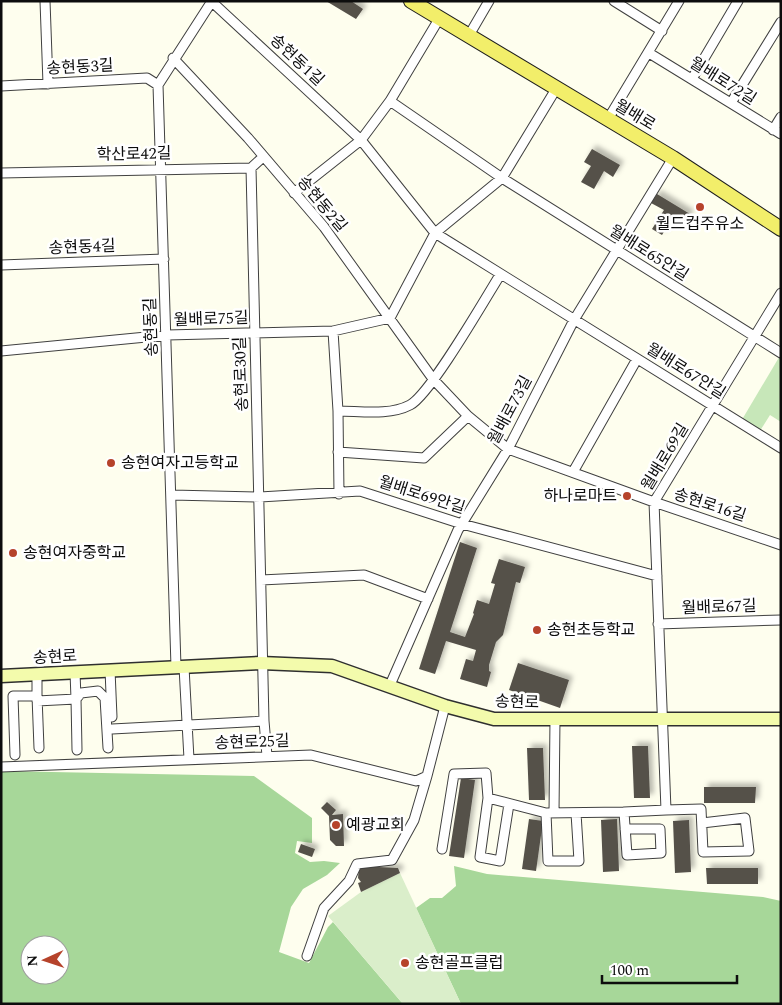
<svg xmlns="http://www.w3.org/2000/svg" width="782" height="1005" viewBox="0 0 782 1005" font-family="Spectral,'Noto Sans KR',serif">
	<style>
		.green { fill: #c7e7b9 }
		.forest { fill: #a7d799; fill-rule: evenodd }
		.pitch { fill: #daeeca }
		.building { fill: #55514a; filter: url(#shadow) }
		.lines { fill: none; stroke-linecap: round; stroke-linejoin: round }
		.minor-casing { stroke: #404040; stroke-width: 11 }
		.secondary-casing { stroke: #2f2f2f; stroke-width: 15 }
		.primary-casing { stroke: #1e1e1e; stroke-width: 16 }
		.minor { stroke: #fff; stroke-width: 9 }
		.secondary { stroke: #f3fbac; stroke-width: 12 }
		.primary { stroke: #f2ee6a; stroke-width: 14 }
		.poi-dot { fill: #b6432b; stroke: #fff; stroke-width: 2 }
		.labels { text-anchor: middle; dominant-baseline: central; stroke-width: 5; stroke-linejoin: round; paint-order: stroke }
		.street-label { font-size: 16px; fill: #0d0d0d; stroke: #fff }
		.poi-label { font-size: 16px; fill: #0d0d0d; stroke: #fff; text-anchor: start }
	</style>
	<defs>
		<filter id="shadow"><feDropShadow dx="4" dy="-4" stdDeviation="2.5" flood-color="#0004"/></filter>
	</defs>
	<rect width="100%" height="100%" fill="#fefeee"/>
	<path class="green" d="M781,354V422L770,415L758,434L740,423Z"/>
	<path class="forest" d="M1,771L254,776L312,818V843L297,841L295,853L310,862L324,861L340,863L327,875L303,889L291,907L279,952L309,963L328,927L333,922L403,1004H1ZM30,945H60V975H30Z
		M454,866L487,874L763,897L781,901V1004H461L416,908L430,898H442L456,886Z"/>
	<path class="pitch" d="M400,873L461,1004H403L328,916L361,892Z"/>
	<path class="building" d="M326,1H351L363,9L356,19Z
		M592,149L620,165L613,177L604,171L594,189L581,182L591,166L584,162Z
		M657,194L690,214L684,224L673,217L662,235L652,229L664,210L651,203Z
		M460,542L477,548L450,632L465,637L474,614L473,613L477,600L489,604L495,584L491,583L499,559L525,567L520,583L516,582L503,635L496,642L489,665V671L491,672L487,687L460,679L466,659L473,661L476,650L446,641L435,674L419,669Z
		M518,663L569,680L560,708L509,690Z
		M632,746H648L650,798H634Z
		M527,748H543L545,800H529Z
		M461,778L475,780L464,858L449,856Z
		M704,787H756L755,803H704Z
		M327,802L336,810L332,815L343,814L344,846H336L330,840L329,816L321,808Z
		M529,819L543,821L536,871L522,869Z
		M617,819L619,871L603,872L601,820Z
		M689,820L691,872L675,873L673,821Z
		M301,844L315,849L312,857L298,852Z
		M359,866L398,868L400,873L361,892L358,883L361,882L358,878Z
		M706,868H758V884H707Z"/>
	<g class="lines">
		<defs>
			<path id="minor" d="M45,1L48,84
				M211,1L361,140L435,233L781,448
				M614,1L662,31
				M468,37L489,1
				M649,53L781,134
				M173,58L248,138L324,227L433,379L468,416L508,449L654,502L781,545
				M692,79L738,1
				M1,86L147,78L158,85
				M390,101L502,178L781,353
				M731,103L781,22
				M608,119L679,1
				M773,130L781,117
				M251,168L264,721
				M1,173L251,168L263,157
				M294,193L361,140L390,101L439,19
				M1,265L164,259
				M333,331L338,411L339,494
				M1,351L167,335L333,331L390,318L435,233L502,178L556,89
				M338,411C360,411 389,416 410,405C430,395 485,299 500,275
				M338,452L424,458L468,416
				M573,472L637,359
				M172,495L260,497L360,491L462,524L657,576
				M261,580L364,575L428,599
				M658,624L781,620
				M176,667L158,85L212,1
				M184,667L189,759
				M110,670L112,717
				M390,685L458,530L508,449L574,320L673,158
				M37,696L39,748
				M37,701L76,699L75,672
				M112,729L264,721L267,756
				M77,750L76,699L81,693L98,691L105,698L108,748
				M15,755L13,696H37V674
				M1,767L311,755L416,781L427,776L445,706
				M509,804L500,861L480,857L488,798L546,813
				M554,813L555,719
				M576,813L579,861H548L546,813L624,812
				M702,823L745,818L749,851L703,852L701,809L666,810L654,502L781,293
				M625,829H660L661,853L627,855L624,812L666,810
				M442,849L454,774L486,773L488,798
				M307,956L324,908L349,881L357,864L392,860L414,820L427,776"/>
			<path id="secondary" d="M1,676L261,663L332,666L445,706L494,719H781"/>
			<path id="primary" d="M411,1L673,158L781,229"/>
		</defs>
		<use href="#minor" class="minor-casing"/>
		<use href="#secondary" class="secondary-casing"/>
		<use href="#primary" class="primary-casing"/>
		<use href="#minor" class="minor"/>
		<use href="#secondary" class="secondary"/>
		<use href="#primary" class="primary"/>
	</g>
	<g class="poi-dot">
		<circle cx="700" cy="207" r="5"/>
		<circle cx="111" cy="463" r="5"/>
		<circle cx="627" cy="496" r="5"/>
		<circle cx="13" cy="553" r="5"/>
		<circle cx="537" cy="630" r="5"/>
		<circle cx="336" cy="825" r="5"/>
		<circle cx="405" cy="963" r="5"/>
	</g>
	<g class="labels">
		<g class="street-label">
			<text transform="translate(297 60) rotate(43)">송현동1길</text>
			<text transform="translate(80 67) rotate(-3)">송현동3길</text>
			<text transform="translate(723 81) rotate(32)">월배로72길</text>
			<text transform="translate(635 115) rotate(31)">월배로</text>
			<text transform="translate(134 154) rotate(-1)">학산로42길</text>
			<text transform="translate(322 204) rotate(50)">송현동2길</text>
			<text transform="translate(82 247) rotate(-2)">송현동4길</text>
			<text transform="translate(649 253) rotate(32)">월배로65안길</text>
			<text transform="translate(211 319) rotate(-2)">월배로75길</text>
			<text transform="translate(151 327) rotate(-92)">송현동길</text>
			<text transform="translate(686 371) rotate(32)">월배로67안길</text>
			<text transform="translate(241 374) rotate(-92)">송현로30길</text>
			<text transform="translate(510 410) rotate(-62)">월배로73길</text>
			<text transform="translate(665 457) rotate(-59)">월배로69길</text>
			<text transform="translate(422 495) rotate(18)">월배로69안길</text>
			<text transform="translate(710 505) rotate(18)">송현로16길</text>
			<text transform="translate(719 607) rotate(-2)">월배로67길</text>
			<text transform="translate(55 657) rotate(-3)">송현로</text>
			<text transform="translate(517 702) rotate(2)">송현로</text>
			<text transform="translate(252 742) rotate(-2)">송현로25길</text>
		</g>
		<g class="poi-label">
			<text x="700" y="224" text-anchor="middle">월드컵주유소</text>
			<text x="121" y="463">송현여자고등학교</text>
			<text x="617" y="496" text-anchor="end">하나로마트</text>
			<text x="23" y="553">송현여자중학교</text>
			<text x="547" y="630">송현초등학교</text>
			<text x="346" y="825">예광교회</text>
			<text x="415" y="963">송현골프클럽</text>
		</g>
	</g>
	<rect width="782" height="1005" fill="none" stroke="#0d0d0d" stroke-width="5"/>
	<g transform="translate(45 960) rotate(267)"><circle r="24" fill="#ffffff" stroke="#9e9e9e"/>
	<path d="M0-4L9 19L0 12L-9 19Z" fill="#b6432b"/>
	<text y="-8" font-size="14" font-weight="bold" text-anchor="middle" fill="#0d0d0d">N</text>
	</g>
	<path d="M602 975v8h135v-8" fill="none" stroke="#0d0d0d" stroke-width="2.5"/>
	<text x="610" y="975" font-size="15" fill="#0d0d0d" stroke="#ffffff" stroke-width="4" paint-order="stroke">100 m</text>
</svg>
